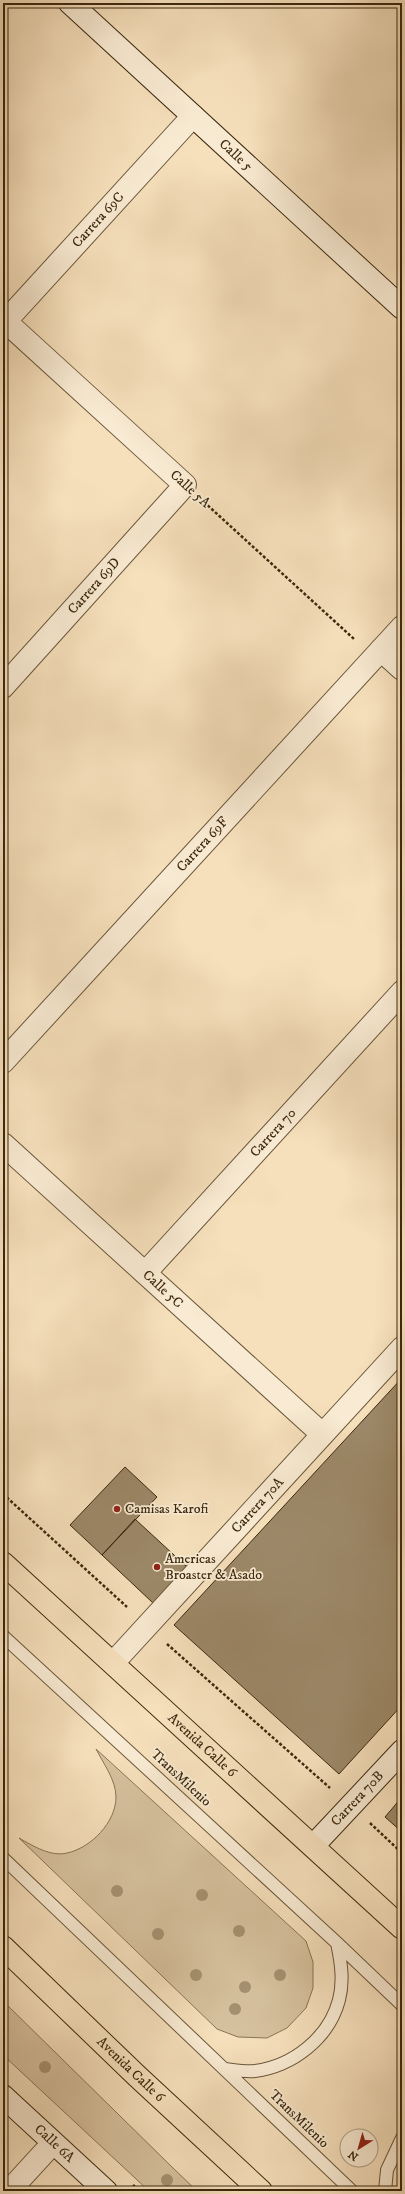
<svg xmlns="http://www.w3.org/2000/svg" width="405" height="2194" viewBox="0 0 405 2194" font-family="'IM FELL DW Pica',serif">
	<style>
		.green { fill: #d6c19e; stroke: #887456 }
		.building { fill: #9c8868; stroke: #3b280e }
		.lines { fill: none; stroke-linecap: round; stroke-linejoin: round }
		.lane-casing { stroke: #6a563a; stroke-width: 14 }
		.street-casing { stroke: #6a563a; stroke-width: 24 }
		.secondary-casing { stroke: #3b280e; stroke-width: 24 }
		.highway-casing { stroke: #3b280e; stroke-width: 24 }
		.path { stroke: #3b280e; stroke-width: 2.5; stroke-dasharray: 3 2; stroke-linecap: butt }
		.lane { stroke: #f9ebd3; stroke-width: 12 }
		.street { stroke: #f9ebd3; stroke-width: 22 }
		.secondary { stroke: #f9ebd3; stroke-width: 22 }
		.highway { stroke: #f6e0bc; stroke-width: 22 }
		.tree { fill: #a59070 }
		.poi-dot { fill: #8f2418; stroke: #f9ebd3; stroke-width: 1.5 }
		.labels { text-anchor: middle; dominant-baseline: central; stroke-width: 3.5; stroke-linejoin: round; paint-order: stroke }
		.street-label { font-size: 14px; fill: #3b280e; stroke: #f9ebd3 }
		.poi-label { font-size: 14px; fill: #3b280e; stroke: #f9ebd3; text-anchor: start }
	</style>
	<rect width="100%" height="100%" fill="#f6e0bc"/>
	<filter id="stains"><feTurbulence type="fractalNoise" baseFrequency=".005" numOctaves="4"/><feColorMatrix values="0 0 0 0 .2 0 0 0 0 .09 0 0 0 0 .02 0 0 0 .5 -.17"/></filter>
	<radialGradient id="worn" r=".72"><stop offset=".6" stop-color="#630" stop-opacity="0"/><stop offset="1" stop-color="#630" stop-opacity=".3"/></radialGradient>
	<path class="green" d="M96,1749L306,1941L313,1962V1988L306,2008L287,2028L267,2038L238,2037L217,2029L19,1838C33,1846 51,1857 67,1853C91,1848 116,1822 116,1797C116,1780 103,1763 96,1749Z
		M3,2001L173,2168L197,2191H149L3,2055Z"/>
	<path class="building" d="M402,1378V1705L339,1774L174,1625Z
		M125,1467L157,1497L102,1555L70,1525Z
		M135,1519L187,1567L153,1603L102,1555Z
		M402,1797V1832L385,1817Z"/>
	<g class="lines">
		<defs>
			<path id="lane" d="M3,1636L337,1943L402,2005
				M3,1858L352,2191
				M225,2069C234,2070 246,2072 255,2071C293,2066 329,2038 339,2000C344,1981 341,1962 337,1943
				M385,2191L387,2170L402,2138"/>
			<g id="street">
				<path id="s1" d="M3,324L193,116"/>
				<path d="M381,650L402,669"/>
				<path id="s2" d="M3,687L185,485L5,321"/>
				<path id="s3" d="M3,1062L402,627"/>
				<path id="s4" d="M3,1144L322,1434"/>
				<path id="s5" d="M145,1273L402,992"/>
				<path id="s6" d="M113,1663L402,1348"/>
				<path d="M9,2191L53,2143"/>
			</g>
			<g id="secondary">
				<path id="s7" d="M70,3L402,308"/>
				<path id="s8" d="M313,1846L402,1751"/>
				<path id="s9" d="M3,2096L106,2191"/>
			</g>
			<g id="highway">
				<path id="s10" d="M3,1563L402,1928"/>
				<path id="s11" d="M3,1947L137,2076L261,2191"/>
			</g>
		</defs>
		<use href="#lane" class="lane-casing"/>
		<use href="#street" class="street-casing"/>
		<use href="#secondary" class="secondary-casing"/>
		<use href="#highway" class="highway-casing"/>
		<path class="path" d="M204,502L354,639
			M3,1494L127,1607
			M167,1644L330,1788
			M370,1823L402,1853
			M133,2185L139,2191"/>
		<use href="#lane" class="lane"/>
		<use href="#street" class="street"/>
		<use href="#secondary" class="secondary"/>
		<use href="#highway" class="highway"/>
	</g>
	<g class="tree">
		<circle cx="117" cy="1891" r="6"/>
		<circle cx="202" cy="1895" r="6"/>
		<circle cx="239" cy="1931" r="6"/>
		<circle cx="158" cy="1934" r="6"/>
		<circle cx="196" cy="1975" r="6"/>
		<circle cx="280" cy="1975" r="6"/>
		<circle cx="245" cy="1987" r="6"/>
		<circle cx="235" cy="2009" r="6"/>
		<circle cx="45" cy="2067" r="6"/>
		<circle cx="167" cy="2180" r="6"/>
	</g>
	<g class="poi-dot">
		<circle cx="117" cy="1509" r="4"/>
		<circle cx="157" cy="1567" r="4"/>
	</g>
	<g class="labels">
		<g class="street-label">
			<text stroke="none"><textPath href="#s7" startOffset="225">Calle 5</textPath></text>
			<text stroke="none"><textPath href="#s1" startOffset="141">Carrera 69C</textPath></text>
			<text transform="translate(190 489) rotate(42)">Calle 5A</text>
			<text stroke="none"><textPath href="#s2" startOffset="136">Carrera 69D</textPath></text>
			<text stroke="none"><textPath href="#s3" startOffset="295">Carrera 69F</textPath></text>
			<text stroke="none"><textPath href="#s5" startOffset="190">Carrera 70</textPath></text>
			<text stroke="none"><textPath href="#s4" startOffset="216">Calle 5C</textPath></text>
			<text stroke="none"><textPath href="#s6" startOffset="214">Carrera 70A</textPath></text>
			<text stroke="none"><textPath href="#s10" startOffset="270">Avenida Calle 6</textPath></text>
			<text transform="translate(181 1778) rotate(43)">TransMilenio</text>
			<text stroke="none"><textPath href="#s8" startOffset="65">Carrera 70B</textPath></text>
			<text stroke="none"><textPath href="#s11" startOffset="177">Avenida Calle 6</textPath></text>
			<text transform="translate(299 2119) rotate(44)">TransMilenio</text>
			<text stroke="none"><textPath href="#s9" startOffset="70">Calle 6A</textPath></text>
		</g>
		<g class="poi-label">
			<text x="125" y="1509">Camisas Karofi</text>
			<text x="165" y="1559">Americas<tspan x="165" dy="16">Broaster &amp; Asado</tspan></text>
		</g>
	</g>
	<rect width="405" height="2194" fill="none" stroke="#f6e0bc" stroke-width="16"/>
	<rect x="4" y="4" width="397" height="2186" fill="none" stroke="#3b280e" stroke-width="2"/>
	<rect x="8" y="8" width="389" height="2178" fill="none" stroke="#3b280e"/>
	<g transform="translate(359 2148) rotate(217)"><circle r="19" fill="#f9ebd3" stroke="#ad9d84"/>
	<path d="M0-3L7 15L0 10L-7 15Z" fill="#8f2418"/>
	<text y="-6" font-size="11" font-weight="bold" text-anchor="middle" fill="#3b280e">N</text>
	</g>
	<rect width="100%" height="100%" filter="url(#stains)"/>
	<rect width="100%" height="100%" fill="url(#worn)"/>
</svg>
